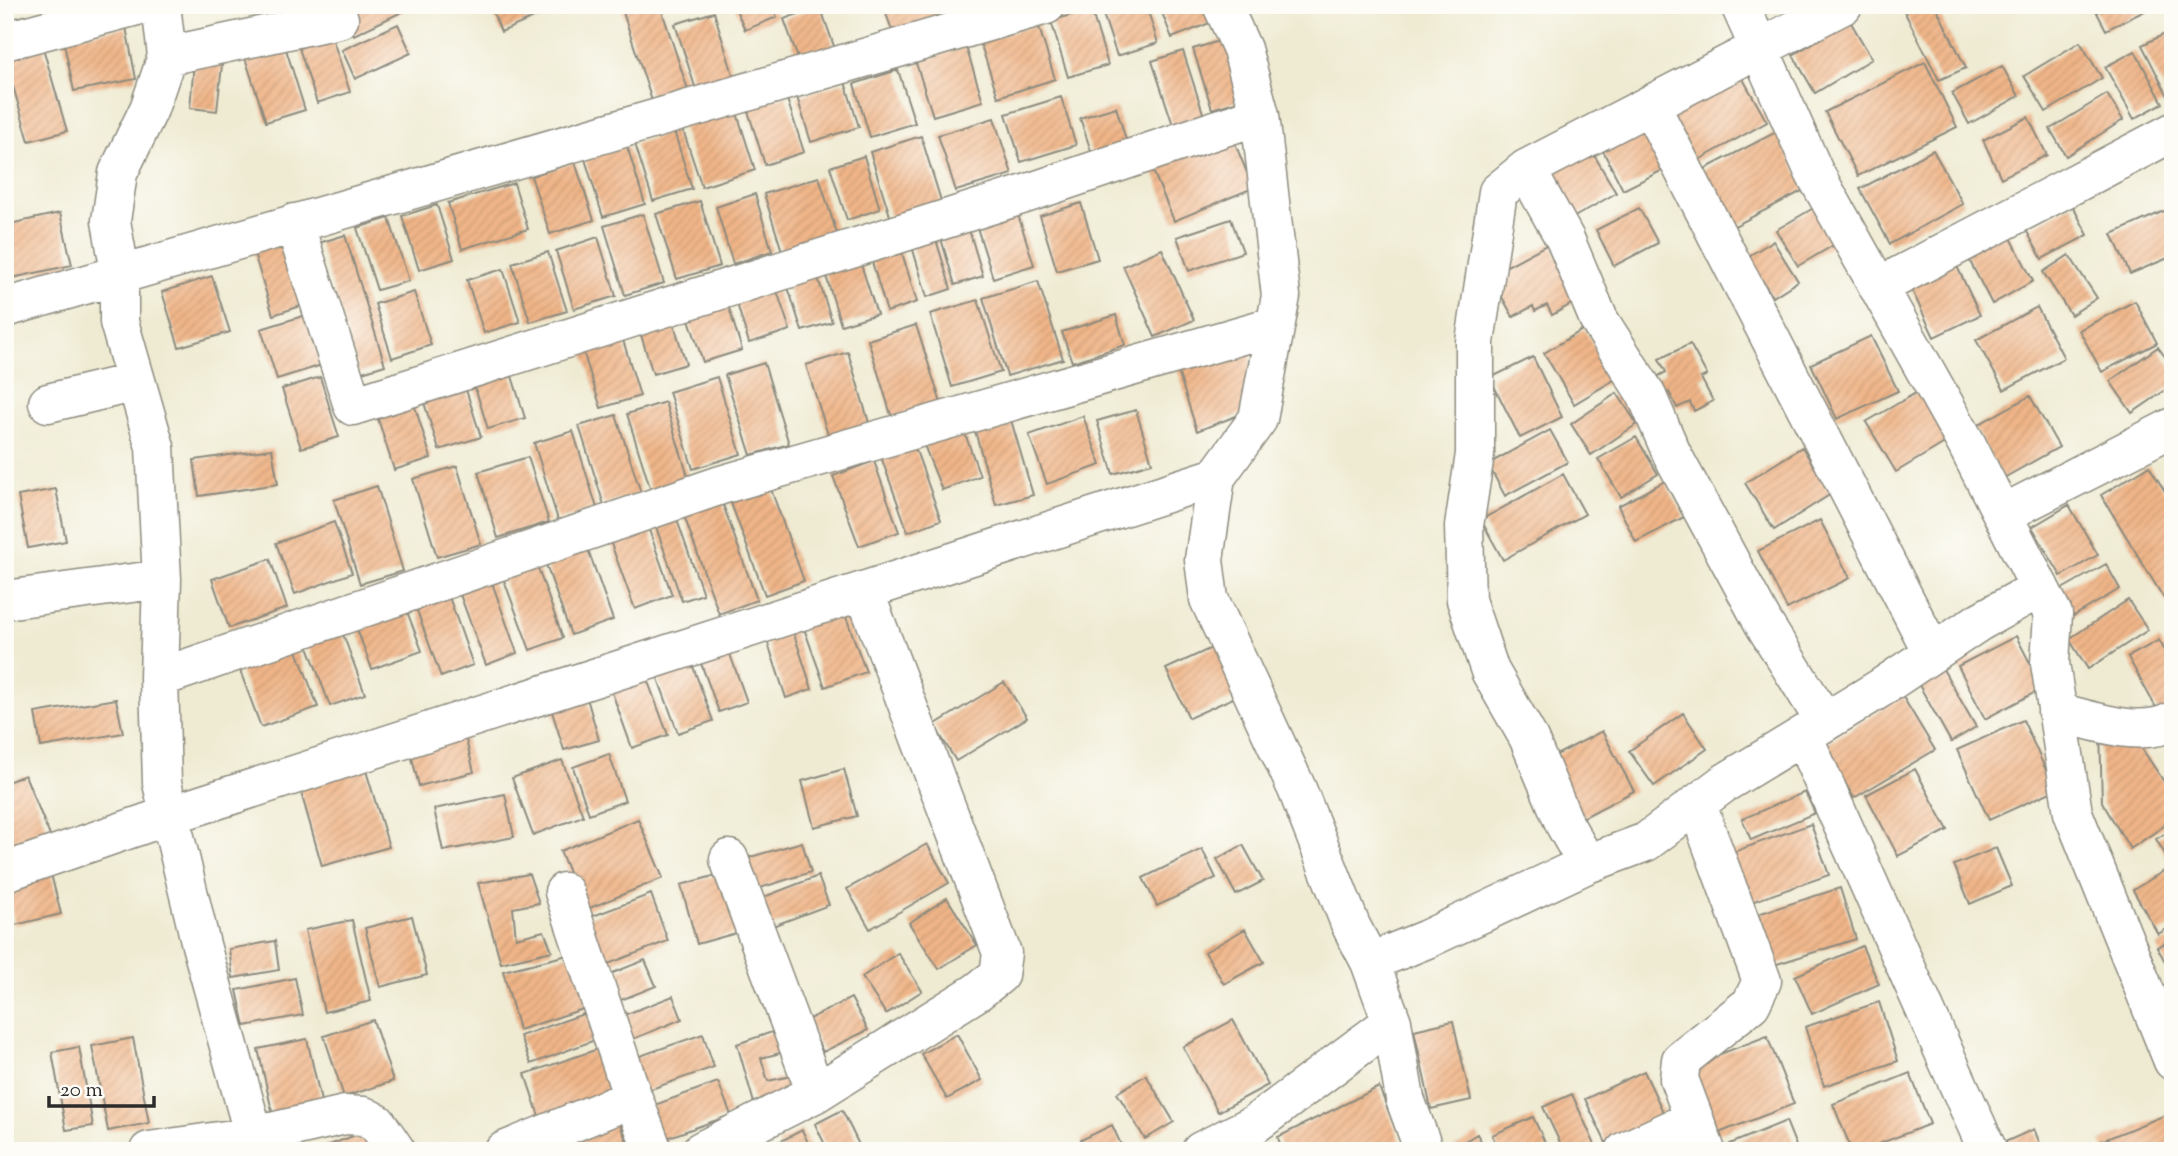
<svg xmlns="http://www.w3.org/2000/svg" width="2178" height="1156" viewBox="0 0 2178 1156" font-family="'Sorts Mill Goudy',serif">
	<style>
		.building { fill: url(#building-hatch) }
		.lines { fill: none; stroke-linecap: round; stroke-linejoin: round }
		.minor-casing { stroke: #8d8b7f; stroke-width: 41 }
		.minor { stroke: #fff; stroke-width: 38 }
	</style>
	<defs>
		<pattern id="building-hatch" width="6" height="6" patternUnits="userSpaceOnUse" patternTransform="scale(1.75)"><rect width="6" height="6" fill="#f0b588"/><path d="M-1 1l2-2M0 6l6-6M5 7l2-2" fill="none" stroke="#ce9c76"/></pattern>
	</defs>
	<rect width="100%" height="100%" fill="#fdfcf7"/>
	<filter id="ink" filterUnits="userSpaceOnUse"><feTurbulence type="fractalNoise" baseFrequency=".0143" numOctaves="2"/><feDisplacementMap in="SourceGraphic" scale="14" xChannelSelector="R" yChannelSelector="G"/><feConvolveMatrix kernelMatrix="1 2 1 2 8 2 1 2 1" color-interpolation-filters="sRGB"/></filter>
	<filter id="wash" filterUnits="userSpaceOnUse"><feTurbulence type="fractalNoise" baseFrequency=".00686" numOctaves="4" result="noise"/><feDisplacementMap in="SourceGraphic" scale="28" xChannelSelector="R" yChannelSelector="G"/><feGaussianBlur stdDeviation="1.57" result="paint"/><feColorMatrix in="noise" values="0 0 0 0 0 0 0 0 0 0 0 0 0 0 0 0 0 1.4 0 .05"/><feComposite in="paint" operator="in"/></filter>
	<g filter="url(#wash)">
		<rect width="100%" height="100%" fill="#efebd3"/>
		<g id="blocks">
			<path class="building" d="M339,5H406L408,9L354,35Z
				M490,5H539L543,14L501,32Z
				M633,5H660L690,96L654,107L622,9Z
				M734,5H772L777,17L745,30Z
				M883,5H959L965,23L898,47Z
				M1109,5H1146L1158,43L1117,56L1101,8Z
				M1159,5H1209L1215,21L1172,38Z
				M1901,5H1935L1966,68L1939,80Z
				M2093,5H2157L2106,30Z
				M820,6L835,49L799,61L784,19Z
				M1091,9L1108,65L1068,77L1051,21Z
				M714,12L735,81L697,93L675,24Z
				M1850,21L1872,59L1815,93L1793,55Z
				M398,24L411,53L355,79L342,50Z
				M1038,24L1055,79L998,97L980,42Z
				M126,27L136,79L74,91L63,39Z
				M2173,30V96L2169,98L2142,45Z
				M332,37L350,92L317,103L299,48Z
				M1229,38L1248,98L1212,109L1193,49Z
				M2080,42L2102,78L2046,112L2024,76Z
				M285,46L305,110L266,122L245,58Z
				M966,47L983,101L933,116L916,63Z
				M43,48L67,131L29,141L5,59Z
				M1183,51L1204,116L1173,125L1152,61Z
				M2135,51L2163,103L2134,119L2105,67Z
				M194,62L222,65L217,111L190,108Z
				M1925,62L1957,127L1858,176L1825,112Z
				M2002,66L2019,96L1969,124L1952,93Z
				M898,70L915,123L870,137L854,84Z
				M1738,70L1767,122L1688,166L1659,114Z
				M845,82L859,127L811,142L797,97Z
				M2107,94L2123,120L2066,156L2050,129Z
				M786,96L804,152L765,165L747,108Z
				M1061,97L1076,145L1021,162L1006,114Z
				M1116,107L1127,143L1092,154L1080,118Z
				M736,110L755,170L702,187L682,127Z
				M2028,117L2047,155L2001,178L1983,140Z
				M994,118L1012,174L956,191L938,135Z
				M1638,121L1663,170L1623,190L1598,141Z
				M674,131L692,189L653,201L635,144Z
				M1776,132L1806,189L1727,230L1697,173Z
				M1231,133L1253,188L1174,221L1151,166Z
				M921,136L942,204L891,219L870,152Z
				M627,146L645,204L603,217L585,159Z
				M1589,146L1616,193L1571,219L1544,172Z
				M1933,150L1963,204L1890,244L1860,189Z
				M864,156L880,209L847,220L830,167Z
				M575,162L594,220L550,234L531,176Z
				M819,177L837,234L782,251L764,194Z
				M514,183L528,229L462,249L448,203Z
				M755,194L772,251L733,264L716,207Z
				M700,201L720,266L677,279L656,214Z
				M1081,203L1098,259L1057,271L1040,216Z
				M1822,203L1844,239L1798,266L1776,230Z
				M437,205L454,259L419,270L402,216Z
				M1015,205L1034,265L993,278L974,218Z
				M2072,205L2088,235L2042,259L2026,230Z
				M2173,207V256L2130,274L2112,234Z
				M1639,208L1658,243L1614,266L1596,230Z
				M60,213L72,265L12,278L5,247V225Z
				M643,214L664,283L625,295L604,226Z
				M389,218L409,281L377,290L357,228Z
				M1231,219L1243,252L1189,271L1177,237Z
				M967,223L983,276L955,285L939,232Z
				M2005,226L2033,281L1992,304L1963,248Z
				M345,235L385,365L359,373L319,243Z
				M935,236L951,289L927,297L911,243Z
				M598,237L616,296L574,309L556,251Z
				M283,238L304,305L273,315L252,247Z
				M1773,241L1798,281L1773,297L1747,257Z
				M899,243L917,302L887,312L869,252Z
				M1550,243L1580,299L1552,315L1547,305L1535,311L1533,306L1513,317L1490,275Z
				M1162,249L1194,320L1155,337L1123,266Z
				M548,252L567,311L530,322L512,263Z
				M858,255L877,314L841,325L823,266Z
				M2069,255L2097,298L2071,315L2043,272Z
				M1955,262L1980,315L1934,337L1909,284Z
				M814,265L832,322L802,331L784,275Z
				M503,269L520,322L484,333L467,280Z
				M212,276L230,332L179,347L162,292Z
				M1038,281L1063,359L1007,376L983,298Z
				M774,282L790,330L749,343L734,294Z
				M414,292L431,345L392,358L375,304Z
				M725,295L742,350L703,362L685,307Z
				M978,300L1001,372L952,387L930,314Z
				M2135,301L2157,343L2102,372L2079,330Z
				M2037,307L2064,358L2004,390L1976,340Z
				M670,311L686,364L653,374L637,322Z
				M306,315L322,365L277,379L261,329Z
				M1116,315L1125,345L1072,362L1062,332Z
				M916,325L941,403L892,418L868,340Z
				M1584,329L1614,380L1574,404L1544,353Z
				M620,330L640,396L601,408L580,342Z
				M1871,336L1898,391L1837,419L1811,364Z
				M1252,340L1247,412L1197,431L1176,365Z
				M1690,344L1707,375L1701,378L1713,401L1694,411L1690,402L1677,408L1669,392L1664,395L1655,378L1666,372L1659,359Z
				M2158,347L2173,368V385L2132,413L2110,381Z
				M848,352L870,426L829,438L806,365Z
				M1533,357L1562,417L1520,438L1490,378Z
				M507,360L525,418L488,429L470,371Z
				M764,363L789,444L751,455L725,375Z
				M320,377L339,437L301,448L282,389Z
				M462,377L481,437L439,450L420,390Z
				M717,377L741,454L693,469L669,392Z
				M1919,391L1948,441L1896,472L1866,422Z
				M1617,393L1637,424L1591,455L1571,424Z
				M2030,396L2059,447L2002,479L1974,427Z
				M412,397L431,458L394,470L375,409Z
				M665,402L691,486L653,497L627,414Z
				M1136,410L1152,463L1113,474L1097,421Z
				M1009,413L1033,495L996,505L973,424Z
				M616,415L641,493L604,505L579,426Z
				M1083,416L1101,465L1047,484L1029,435Z
				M962,425L980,476L942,490L922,440Z
				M1550,430L1568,462L1505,496L1488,464Z
				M573,431L597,508L558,520L534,443Z
				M1636,437L1658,474L1621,497L1598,459Z
				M913,442L941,520L908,532L880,454Z
				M1802,447L1831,494L1774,530L1745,483Z
				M272,449L278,484L199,496L194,460Z
				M528,457L549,522L498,538L478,472Z
				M874,461L899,532L859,546L833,476Z
				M457,466L481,544L437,557L413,479Z
				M2149,466L2173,504V598L2166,602L2101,495Z
				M1563,474L1585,514L1503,560L1481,520Z
				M768,481L804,581L765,595L728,495Z
				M1665,481L1684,517L1636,542L1618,506Z
				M377,486L403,571L360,584L334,500Z
				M56,489L66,541L28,548L18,496Z
				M720,496L757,600L719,614L682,510Z
				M2069,505L2098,555L2061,576L2032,527Z
				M676,517L703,594L682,601L655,524Z
				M1820,520L1850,578L1787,609L1758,551Z
				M334,522L352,573L295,594L276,543Z
				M648,527L672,595L635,609L610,541Z
				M585,541L613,620L571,635L543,556Z
				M270,559L287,608L229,628L212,579Z
				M535,560L563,638L530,650L501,572Z
				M2106,564L2120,589L2070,618L2055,593Z
				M490,577L517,653L486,665L458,589Z
				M447,591L473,665L441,677L414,602Z
				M2128,600L2148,630L2088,669L2069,639Z
				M841,603L866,672L825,687L800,617Z
				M405,606L422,651L372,669L355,624Z
				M790,622L812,689L786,698L764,631Z
				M340,626L365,694L330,706L305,638Z
				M2016,636L2043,688L1985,719L1958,666Z
				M292,637L318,707L261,727L235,657Z
				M725,640L747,702L719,712L696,650Z
				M2159,640L2173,665V708L2160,715L2128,657Z
				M1220,644L1242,694L1189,718L1166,669Z
				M688,653L713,721L678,733L653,665Z
				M1940,664L1976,727L1951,742L1915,678Z
				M644,671L668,735L632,748L609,684Z
				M1004,682L1027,718L956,761L934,725Z
				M585,691L599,740L564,750L549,702Z
				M1903,697L1935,750L1854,798L1823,746Z
				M116,699L123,733L41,747L35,713Z
				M1683,713L1707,749L1654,786L1629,751Z
				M2023,720L2055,790L1989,820L1957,750Z
				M463,728L474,772L419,786L408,742Z
				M2100,730L2132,734L2173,795V820L2130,849L2102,802Z
				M1602,731L1634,791L1571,824L1539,764Z
				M609,754L625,801L589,814L573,767Z
				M562,760L583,816L533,835L512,778Z
				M364,764L389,847L322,866L298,782Z
				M844,769L857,816L814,827L802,781Z
				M1915,769L1948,830L1898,856L1866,795Z
				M25,775L53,843L5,862V783Z
				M1805,792L1815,813L1751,840L1742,819Z
				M505,794L514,837L443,851L434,809Z
				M638,819L663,878L585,910L560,851Z
				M1811,824L1829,875L1740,906L1722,856Z
				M2173,829V925L2158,934L2133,890L2172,866L2156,839Z
				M802,842L811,872L757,889L747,858Z
				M927,844L949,883L870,929L847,889Z
				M1243,845L1263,881L1236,895L1217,859Z
				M1996,848L2012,886L1970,904L1954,865Z
				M1202,849L1216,878L1157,906L1143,878Z
				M49,866L61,914L15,925L5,883Z
				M724,873L740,932L697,944L681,885Z
				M529,874L539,903L513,908L516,938L544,931L552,951L501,963L478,883Z
				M818,876L829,905L762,930L751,902Z
				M1840,888L1856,939L1774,965L1758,914Z
				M651,894L668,941L603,966L585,919Z
				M947,898L977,945L939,969L909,923Z
				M412,916L427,975L380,987L365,928Z
				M352,920L371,1001L324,1012L305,930Z
				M1245,929L1264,962L1224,984L1205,952Z
				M2173,939V976L2157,947Z
				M275,941L279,970L233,978L229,949Z
				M1862,946L1879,984L1812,1014L1795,976Z
				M898,953L922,991L886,1014L862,977Z
				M572,954L589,1007L519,1030L503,971Z
				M645,960L656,986L611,1004L600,978Z
				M295,978L303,1015L245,1026L237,990Z
				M673,996L682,1019L626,1042L616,1018Z
				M851,998L868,1030L823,1052L807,1020Z
				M1879,1002L1898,1061L1824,1086L1805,1027Z
				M589,1012L598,1039L531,1064L520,1036Z
				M373,1020L393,1081L344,1097L324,1036Z
				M1233,1020L1268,1085L1218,1112L1183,1047Z
				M1453,1021L1471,1100L1431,1109L1414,1030Z
				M778,1030L788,1051L761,1058L768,1081L796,1075L801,1097L756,1110L737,1044Z
				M703,1034L714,1067L643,1092L631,1059Z
				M957,1034L982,1080L947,1099L921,1054Z
				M1767,1036L1794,1104L1716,1134L1689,1066Z
				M133,1038L149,1123L108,1131L92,1046Z
				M307,1039L323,1110L274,1120L258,1049Z
				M79,1047L93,1126L66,1130L52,1052Z
				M598,1049L613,1094L540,1119L525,1074Z
				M1644,1071L1665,1116L1606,1143L1585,1099Z
				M1910,1073L1930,1124L1861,1151H1852L1833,1104Z
				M1146,1075L1174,1122L1145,1139L1117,1093Z
				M718,1082L731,1115L661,1140L649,1107Z
				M1379,1087L1404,1151H1282L1278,1137Z
				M1572,1094L1596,1147L1587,1151H1564L1543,1107Z
				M842,1110L862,1151H828L815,1124Z
				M2173,1112V1151H2105L2101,1141Z
				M1533,1117L1549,1151H1499L1492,1135Z
				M617,1118L631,1151H572L567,1139Z
				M1786,1121L1798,1151H1733L1730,1144Z
				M1112,1125L1124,1151H1086L1081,1140Z
				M371,1129L380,1151H314Z
				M2034,1129L2043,1151H1985Z
				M802,1130L812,1151H781L777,1143Z
				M1477,1134L1487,1151H1449Z"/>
		</g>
	</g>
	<g filter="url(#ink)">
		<use href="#blocks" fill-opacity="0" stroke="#8d8b7f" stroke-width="2"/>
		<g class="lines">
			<defs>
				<path id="minor" d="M161,5L167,56L149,109L118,173L111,221L119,266V322L155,447L162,579L159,678L162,783L201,945L258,1151
					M1222,5L1242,49L1260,115L1281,296L1258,419L1216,477L1204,560L1209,599L1297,789L1351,926L1370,962L1392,1022L1405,1099L1424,1151
					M1740,5L1814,172L1966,443L2053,614L2050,663L2073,813L2173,1061
					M1843,5L1526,169L1498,192L1475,342V454L1464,526L1466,600L1490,671L1528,737L1565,825L1587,864L1646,842L1723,784L1879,689L1979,622L2040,588
					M5,41L141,5
					M167,56L339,19
					M1650,105L1932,652
					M1526,169L1565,239L1599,320L1646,394L1672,454L1764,624L1825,722
					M294,223L353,406L1025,194L1260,115
					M1878,287L2173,132
					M5,308L1046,5
					M48,403L136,382
					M2003,514L2173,427
					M5,600L162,579
					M159,678L721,485L1273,326
					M2057,712C2092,720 2139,739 2173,721
					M1803,736L1988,1151
					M1697,805L1762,981L1751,1004L1681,1060L1679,1079L1706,1151
					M729,859L816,1093
					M5,872L170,815L1216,477
					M564,892L633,1098L653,1151
					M1370,962L1427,939L1587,864
					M149,1151L254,1136L345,1115L364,1116L377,1123L396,1151
					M504,1151L633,1098
					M701,1151L816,1093L977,992L999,975L1002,953L864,591
					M1201,1151L1255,1124L1392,1022
					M1625,1151L1692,1120"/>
			</defs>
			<use href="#minor" class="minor-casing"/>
			<use href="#minor" class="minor"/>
		</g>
	</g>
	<rect width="2178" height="1156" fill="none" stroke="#fdfcf7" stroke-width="28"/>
	<path d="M49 1096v10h105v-10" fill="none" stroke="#2b2b2b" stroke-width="3.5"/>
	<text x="60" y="1096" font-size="21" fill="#2b2b2b" stroke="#fdfcf7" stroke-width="5" paint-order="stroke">20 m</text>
</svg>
